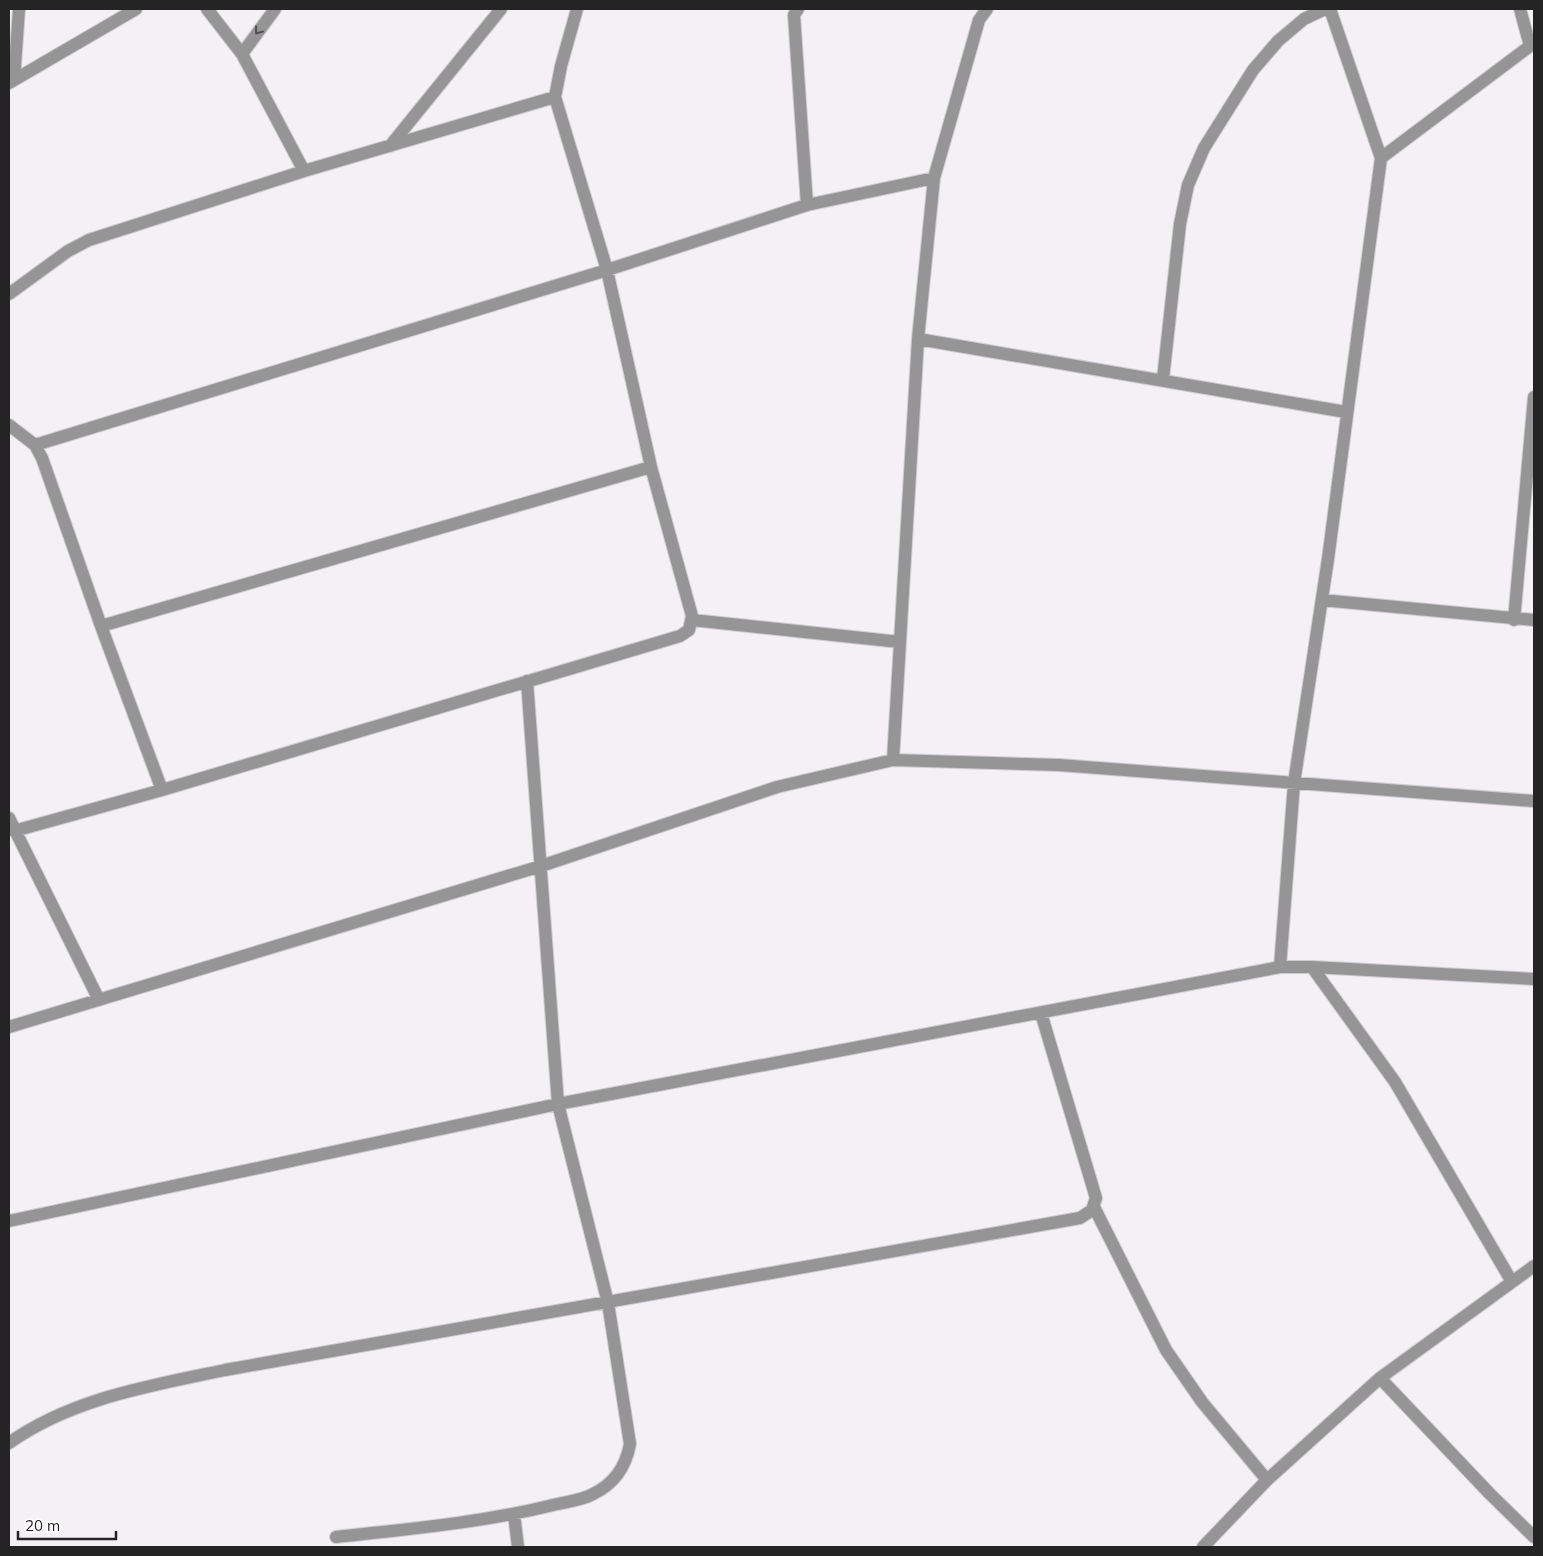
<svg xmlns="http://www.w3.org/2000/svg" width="1543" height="1556" viewBox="0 0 1543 1556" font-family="Mulish,sans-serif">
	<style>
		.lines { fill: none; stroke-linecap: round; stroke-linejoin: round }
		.service-casing { stroke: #cecccf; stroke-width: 14 }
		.minor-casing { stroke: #cecccf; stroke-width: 14 }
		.service { stroke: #959596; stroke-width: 12 }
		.minor { stroke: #959596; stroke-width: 12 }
		.oneway { stroke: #525152 }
	</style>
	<rect width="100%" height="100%" fill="#f3f1f4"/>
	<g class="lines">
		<defs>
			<path id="service" d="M1312,967L1395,1082L1512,1282
				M1094,1207L1166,1350L1202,1402L1267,1480
				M1380,1378L1534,1266
				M1203,1547L1267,1480L1380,1378L1490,1494L1534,1537"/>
			<path id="minor" d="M207,9L242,54L304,171
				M798,9L794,15L807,205
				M1520,9L1530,46
				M242,54L275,9
				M14,80L19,9
				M9,83L136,9
				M390,146L501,9
				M1381,158L1534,43
				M9,294L68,251L89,240L304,171L555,97
				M918,339L1346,412
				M1163,379L1180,224L1188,185L1204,148L1253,70L1278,41L1304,19L1325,9
				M9,425L35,445L42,458L101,626L162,790
				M35,445L607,270L807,205L934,178
				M1322,600L1534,620
				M692,620L900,642
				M1514,620L1534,397
				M101,626L651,467
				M893,760L918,339L934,178L979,20L987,9
				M9,818L99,1000
				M14,831L162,790L680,636L689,630L692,616L651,467L607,270L555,97L561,66L577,9
				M1280,967L1294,783L1328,559L1381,158L1330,9
				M9,1027L541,866L777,787L893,760L1059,765L1534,801
				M9,1221L558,1104L1280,967H1312L1534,979
				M9,1443C73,1398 150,1386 225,1370L1080,1218L1092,1210L1096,1198L1041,1013
				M514,1514L518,1547
				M336,1537C407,1529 479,1523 549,1506C563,1502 581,1501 593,1494C614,1484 626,1466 630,1444L608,1303L558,1104L527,681"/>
		</defs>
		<use href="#service" class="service-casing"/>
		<use href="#minor" class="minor-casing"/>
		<use href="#service" class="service"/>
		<use href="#minor" class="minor"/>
	</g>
	<defs><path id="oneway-chevron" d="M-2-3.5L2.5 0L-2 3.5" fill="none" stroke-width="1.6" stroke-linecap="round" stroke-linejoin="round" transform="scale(1.25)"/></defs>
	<use class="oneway" href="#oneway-chevron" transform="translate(258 31) rotate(127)"/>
	<rect width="1543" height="1556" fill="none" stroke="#252425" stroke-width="20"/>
	<path d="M18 1531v8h98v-8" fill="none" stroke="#252425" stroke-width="2.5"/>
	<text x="25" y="1531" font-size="15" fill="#252425" stroke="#ffffff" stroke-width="4" paint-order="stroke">20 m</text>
</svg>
